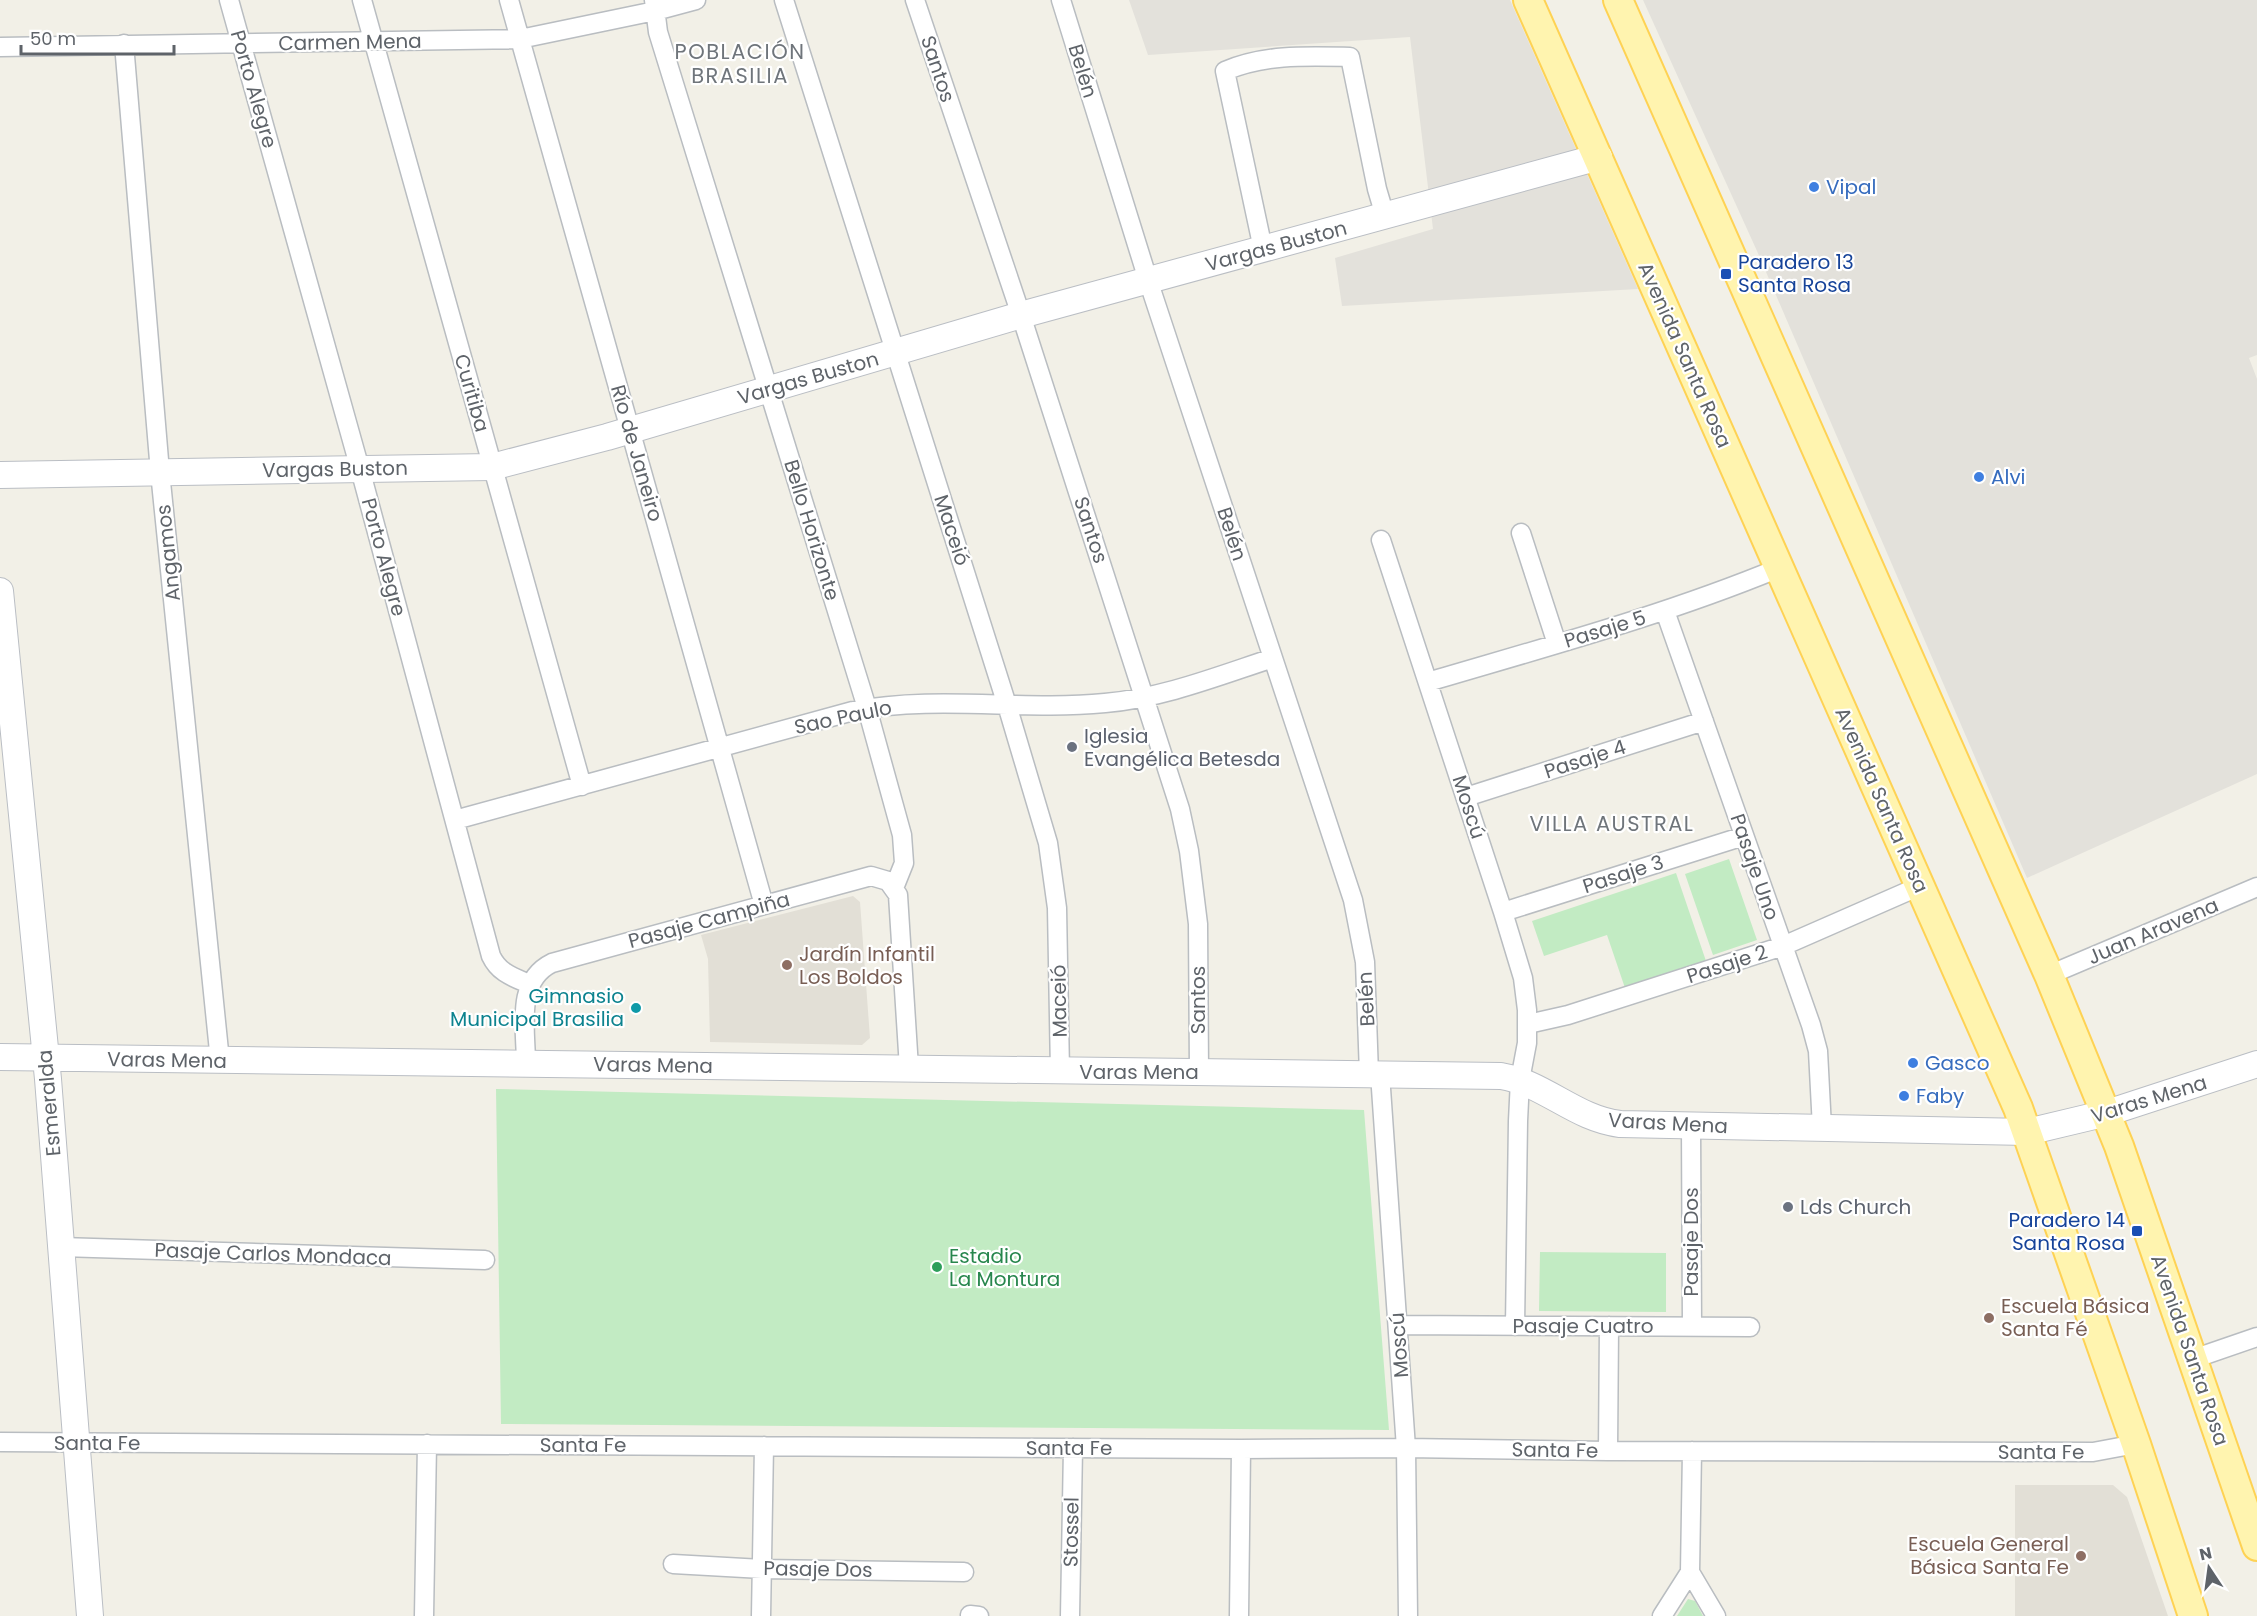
<svg xmlns="http://www.w3.org/2000/svg" width="2257" height="1616" viewBox="0 0 2257 1616" font-family="Poppins,sans-serif">
	<style>
		.industrial { fill: #e3e1db }
		.education { fill: #e2dfd6 }
		.green { fill: #c2ebc3 }
		.lines { fill: none; stroke-linecap: round; stroke-linejoin: round }
		.street-casing { stroke: #b9bdc1; stroke-width: 21 }
		.secondary-casing { stroke: #babec4; stroke-width: 28 }
		.primary-casing { stroke: #fed254; stroke-width: 32 }
		.street { stroke: #fff; stroke-width: 18 }
		.secondary { stroke: #fff; stroke-width: 26 }
		.primary { stroke: #fff4af; stroke-width: 28 }
		.shop-dot { fill: #3f7fe0; stroke: #fff; stroke-width: 2 }
		.transit-dot { fill: #1a4fb4; stroke: #fff; stroke-width: 2 }
		.worship-dot { fill: #6b7280; stroke: #fff; stroke-width: 2 }
		.education-dot { fill: #8d6e63; stroke: #fff; stroke-width: 2 }
		.culture-dot { fill: #0f9aa8; stroke: #fff; stroke-width: 2 }
		.leisure-dot { fill: #2e9e5b; stroke: #fff; stroke-width: 2 }
		.labels { text-anchor: middle; dominant-baseline: central; stroke-width: 4.5; stroke-linejoin: round; paint-order: stroke }
		.street-label { font-size: 20px; fill: #5e6369; stroke: #fff }
		.shop-label { font-size: 20px; fill: #366cbe; stroke: #fff; text-anchor: start }
		.transit-label { font-size: 20px; fill: #164399; stroke: #fff; text-anchor: start }
		.worship-label { font-size: 20px; fill: #5b616d; stroke: #fff; text-anchor: start }
		.education-label { font-size: 20px; fill: #785e54; stroke: #fff; text-anchor: start }
		.culture-label { font-size: 20px; fill: #0d838f; stroke: #fff; text-anchor: end }
		.leisure-label { font-size: 20px; fill: #27864d; stroke: #fff; text-anchor: start }
		.neighbourhood-label { font-size: 21px; letter-spacing: 1.5px; fill: #6f757b; stroke: #fff }
	</style>
	<rect width="100%" height="100%" fill="#f2f0e7"/>
	<path class="industrial" d="M1129,0H1510L1638,289L1342,306L1335,258L1433,229L1410,37L1148,55Z
		M1643,0H2257V355L2249,358L2257,379V774L2027,878L1757,251Z"/>
	<path class="education" d="M853,896L860,902L870,1038L862,1045L710,1042L708,959L701,935Z
		M2015,1485H2113L2127,1497L2168,1616H2015Z"/>
	<path class="green" d="M1729,859L1757,940L1713,955L1685,874Z
		M1676,873L1706,961L1625,988L1607,935L1544,956L1532,921Z
		M496,1089L1364,1110L1389,1430L501,1424Z
		M1540,1252L1666,1253V1312L1539,1311Z
		M1688,1599L1695,1601L1703,1616H1677Z"/>
	<g class="lines">
		<defs>
			<path id="street" d="M229,0L360,469L491,956C499,973 513,977 529,984
				M362,0L582,786
				M509,0L764,905
				M654,0L658,32L867,708L902,835L904,863L894,888
				M784,0L1007,705L1048,843L1057,908L1060,1072
				M915,0L1021,315L1180,809L1189,851L1198,924L1199,1073
				M1061,0L1148,280L1353,900L1365,962L1369,1074
				M124,44L160,472L220,1061
				M0,47L520,39L655,11L696,0
				M1263,249L1225,71C1265,54 1307,56 1350,57L1377,189L1385,216
				M1521,533L1557,644
				M1381,540L1503,912L1523,978L1527,1010V1043L1520,1080L1518,1121L1515,1326
				M1665,611L1811,1025L1818,1051L1822,1128
				M1428,682C1546,647 1665,615 1779,568
				M1466,797L1704,721
				M455,820L853,711C937,695 1021,711 1105,703C1163,698 1218,676 1273,658
				M1503,912L1744,836
				M2049,975L2257,887
				M1528,1024L1568,1015L1783,946L1920,886
				M526,1064C526,1029 515,981 552,963L871,876L888,881L898,895L909,1068
				M1380,1074L1406,1448L1408,1616
				M1691,1126L1692,1327
				M61,1247L485,1260
				M1398,1325L1750,1327
				M2193,1359L2257,1337
				M0,1442L1241,1449L1406,1448L1608,1451L2093,1452L2136,1444
				M1608,1451L1609,1326
				M1692,1451L1690,1572L1716,1616
				M673,1564L762,1569L964,1572
				M970,1615L979,1616
				M424,1616L427,1444
				M761,1616L764,1446
				M1070,1616L1073,1448
				M1239,1616L1241,1449
				M1662,1616L1690,1572"/>
			<path id="secondary" d="M0,475L492,467L607,437L1021,315L1599,157
				M0,591L48,1079L90,1616
				M0,1057L1501,1076C1544,1083 1576,1119 1620,1124L2027,1132L2107,1113L2257,1064"/>
			<path id="primary" d="M1528,0L2018,1108L2136,1444L2193,1616
				M1618,0L2049,975L2119,1146L2257,1546"/>
		</defs>
		<use href="#street" class="street-casing"/>
		<use href="#secondary" class="secondary-casing"/>
		<use href="#primary" class="primary-casing"/>
		<use href="#street" class="street"/>
		<use href="#secondary" class="secondary"/>
		<use href="#primary" class="primary"/>
	</g>
	<g class="shop-dot">
		<circle cx="1814" cy="187" r="6"/>
		<circle cx="1979" cy="477" r="6"/>
		<circle cx="1913" cy="1063" r="6"/>
		<circle cx="1904" cy="1096" r="6"/>
	</g>
	<g class="transit-dot">
		<rect x="1720" y="268" width="12" height="12" rx="3"/>
		<rect x="2131" y="1225" width="12" height="12" rx="3"/>
	</g>
	<g class="worship-dot">
		<circle cx="1072" cy="747" r="6"/>
		<circle cx="1788" cy="1207" r="6"/>
	</g>
	<g class="education-dot">
		<circle cx="787" cy="965" r="6"/>
		<circle cx="1989" cy="1318" r="6"/>
		<circle cx="2081" cy="1556" r="6"/>
	</g>
	<circle class="culture-dot" cx="636" cy="1008" r="6"/>
	<circle class="leisure-dot" cx="937" cy="1267" r="6"/>
	<g class="labels">
		<g class="street-label">
			<text transform="translate(350 42) rotate(-1)">Carmen Mena</text>
			<text transform="translate(938 69) rotate(72)">Santos</text>
			<text transform="translate(1083 71) rotate(73)">Belén</text>
			<text transform="translate(254 89) rotate(74)">Porto Alegre</text>
			<text transform="translate(1276 246) rotate(-15)">Vargas Buston</text>
			<text transform="translate(1685 355) rotate(66)">Avenida Santa Rosa</text>
			<text transform="translate(808 378) rotate(-16)">Vargas Buston</text>
			<text transform="translate(472 393) rotate(74)">Curitiba</text>
			<text transform="translate(637 453) rotate(74)">Río de Janeiro</text>
			<text transform="translate(335 469) rotate(-1)">Vargas Buston</text>
			<text transform="translate(812 530) rotate(73)">Bello Horizonte</text>
			<text transform="translate(952 530) rotate(72)">Maceió</text>
			<text transform="translate(1091 530) rotate(72)">Santos</text>
			<text transform="translate(1232 534) rotate(72)">Belén</text>
			<text transform="translate(168 553) rotate(-96)">Angamos</text>
			<text transform="translate(384 557) rotate(75)">Porto Alegre</text>
			<text transform="translate(1605 629) rotate(-17)">Pasaje 5</text>
			<text transform="translate(843 717) rotate(-12)">Sao Paulo</text>
			<text transform="translate(1585 759) rotate(-18)">Pasaje 4</text>
			<text transform="translate(1882 800) rotate(66)">Avenida Santa Rosa</text>
			<text transform="translate(1469 807) rotate(72)">Moscú</text>
			<text transform="translate(1755 867) rotate(71)">Pasaje Uno</text>
			<text transform="translate(1623 874) rotate(-18)">Pasaje 3</text>
			<text transform="translate(709 920) rotate(-15)">Pasaje Campiña</text>
			<text transform="translate(2153 931) rotate(-23)">Juan Aravena</text>
			<text transform="translate(1727 964) rotate(-18)">Pasaje 2</text>
			<text transform="translate(1366 999) rotate(-93)">Belén</text>
			<text transform="translate(1198 1000) rotate(-90)">Santos</text>
			<text transform="translate(1059 1001) rotate(-91)">Maceió</text>
			<text transform="translate(167 1060) rotate(1)">Varas Mena</text>
			<text transform="translate(653 1065) rotate(1)">Varas Mena</text>
			<text x="1139" y="1072">Varas Mena</text>
			<text transform="translate(2149 1099) rotate(-17)">Varas Mena</text>
			<text transform="translate(49 1103) rotate(-95)">Esmeralda</text>
			<text transform="translate(1668 1123) rotate(3)">Varas Mena</text>
			<text transform="translate(1691 1242) rotate(-90)">Pasaje Dos</text>
			<text transform="translate(273 1254) rotate(2)">Pasaje Carlos Mondaca</text>
			<text x="1583" y="1326">Pasaje Cuatro</text>
			<text transform="translate(1399 1345) rotate(-94)">Moscú</text>
			<text transform="translate(2190 1350) rotate(71)">Avenida Santa Rosa</text>
			<text x="97" y="1443">Santa Fe</text>
			<text x="583" y="1445">Santa Fe</text>
			<text x="1069" y="1448">Santa Fe</text>
			<text transform="translate(1555 1450) rotate(1)">Santa Fe</text>
			<text x="2041" y="1452">Santa Fe</text>
			<text transform="translate(1071 1532) rotate(-89)">Stossel</text>
			<text transform="translate(818 1569) rotate(1)">Pasaje Dos</text>
		</g>
		<g class="shop-label">
			<text x="1826" y="187">Vipal</text>
			<text x="1991" y="477">Alvi</text>
			<text x="1925" y="1063">Gasco</text>
			<text x="1916" y="1096">Faby</text>
		</g>
		<g class="transit-label">
			<text x="1738" y="262">Paradero 13<tspan x="1738" dy="23">Santa Rosa</tspan></text>
			<text x="2125" y="1220" text-anchor="end">Paradero 14<tspan x="2125" dy="23">Santa Rosa</tspan></text>
		</g>
		<g class="worship-label">
			<text x="1084" y="736">Iglesia<tspan x="1084" dy="23">Evangélica Betesda</tspan></text>
			<text x="1800" y="1207">Lds Church</text>
		</g>
		<g class="education-label">
			<text x="799" y="954">Jardín Infantil<tspan x="799" dy="23">Los Boldos</tspan></text>
			<text x="2001" y="1306">Escuela Básica<tspan x="2001" dy="23">Santa Fé</tspan></text>
			<text x="2069" y="1544" text-anchor="end">Escuela General<tspan x="2069" dy="23">Básica Santa Fe</tspan></text>
		</g>
		<g class="culture-label">
			<text x="624" y="996">Gimnasio<tspan x="624" dy="23">Municipal Brasilia</tspan></text>
		</g>
		<g class="leisure-label">
			<text x="949" y="1256">Estadio<tspan x="949" dy="23">La Montura</tspan></text>
		</g>
		<g class="neighbourhood-label">
			<text x="740" y="51">POBLACIÓN<tspan x="740" dy="24">BRASILIA</tspan></text>
			<text x="1612" y="823">VILLA AUSTRAL</text>
		</g>
	</g>
	<g transform="translate(2209 1568) rotate(347)" stroke="#ffffff" stroke-width="4.5" paint-order="stroke">
	<path d="M0-4.5L10 22L0 15L-10 22Z" fill="#5e6369"/>
	<text y="-9" font-size="16" font-weight="bold" text-anchor="middle" fill="#5e6369">N</text>
	</g>
	<path d="M21 45v9h153v-9" fill="none" stroke="#5e6369" stroke-width="3"/>
	<text x="30" y="45" font-size="18" fill="#5e6369" stroke="#ffffff" stroke-width="4.5" paint-order="stroke">50 m</text>
</svg>
